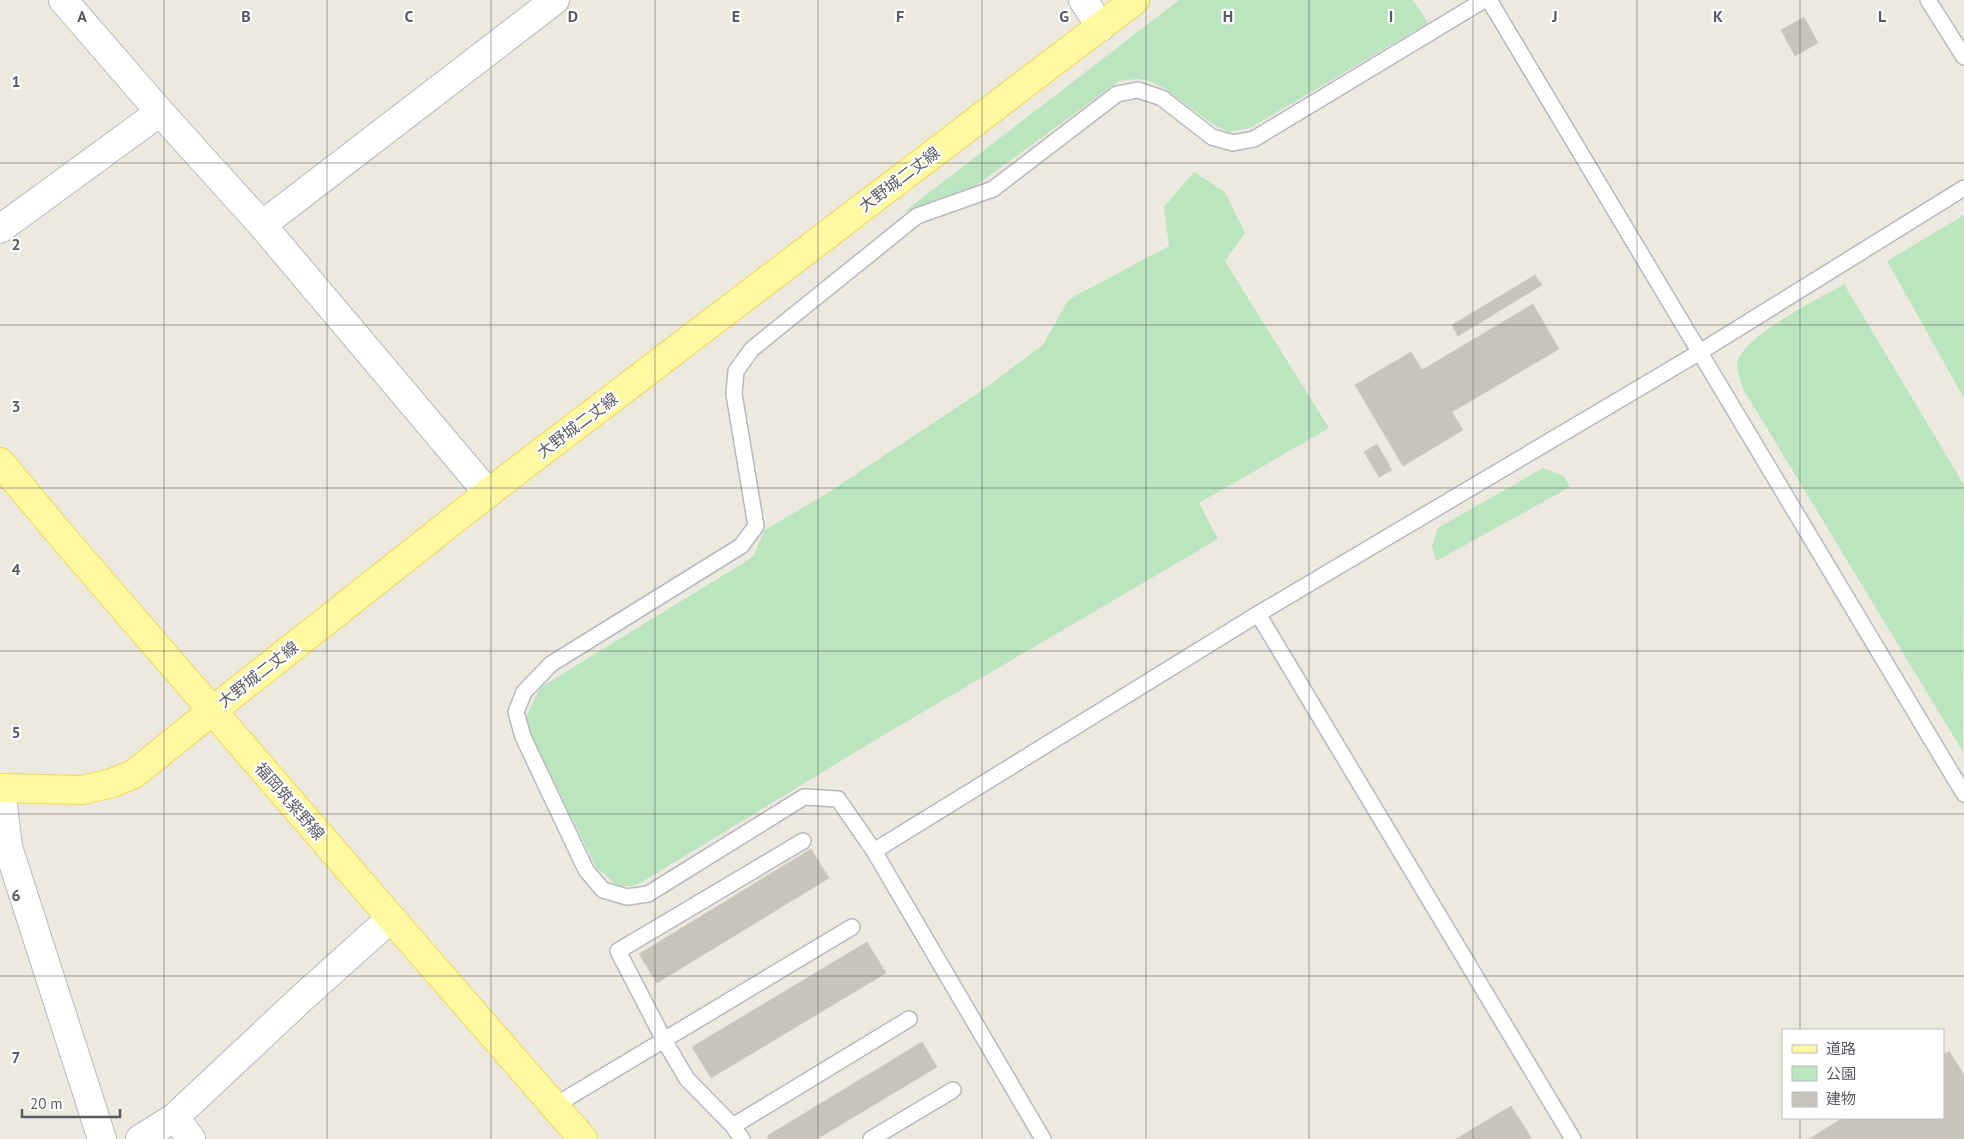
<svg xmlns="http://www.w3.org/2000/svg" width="1964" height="1139" viewBox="0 0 1964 1139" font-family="'PT Sans','Noto Sans JP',sans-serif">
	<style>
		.green { fill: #bae5be }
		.building { fill: #c7c4bc; stroke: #d1ccbe }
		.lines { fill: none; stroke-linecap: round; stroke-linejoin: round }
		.lane-casing { stroke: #b7b9bf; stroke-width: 18 }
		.street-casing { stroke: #b7b9bf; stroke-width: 30 }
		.primary-casing { stroke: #f4d550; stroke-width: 30 }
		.lane { stroke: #fff; stroke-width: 15 }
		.street { stroke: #fff; stroke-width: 28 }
		.primary { stroke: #fff9a1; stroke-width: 28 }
		.grid { fill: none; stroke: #585b61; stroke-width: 1; stroke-opacity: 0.55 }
		.labels { text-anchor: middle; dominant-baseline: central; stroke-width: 4.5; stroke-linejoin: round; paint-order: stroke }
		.street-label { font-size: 16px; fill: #585b61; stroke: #fff }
		.grid-label { font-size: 16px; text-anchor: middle; font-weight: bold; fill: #585b61; stroke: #fff; stroke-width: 4.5; stroke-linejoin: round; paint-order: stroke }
	</style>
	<rect width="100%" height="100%" fill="#eceadf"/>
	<path class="green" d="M1179,0H1413L1428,23L1250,128L1228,132L1211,123L1164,88L1150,81L1138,79L1119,81L974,187L904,212Z
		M1194,172L1225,192L1245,233L1225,261L1329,428L1199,503L1218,539L872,742L642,882L633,886H618L596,867L525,723L530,708L541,687L753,557L765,530L826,494L974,396L1043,345L1068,300L1169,246L1164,207Z
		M1964,215V398L1887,261Z
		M1844,284L1964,485L1963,752L1742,387C1741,380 1737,371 1737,364C1740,337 1821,298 1844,284Z
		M1543,468L1564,476L1570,487L1436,561L1432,546L1438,528Z"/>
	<path class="building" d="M1804,17L1818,43L1795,56L1781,30Z
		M1535,275L1542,285L1458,336L1452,325Z
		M1533,304L1559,349L1452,412L1463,430L1403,466L1355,385L1411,352L1422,370Z
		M1377,444L1392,470L1379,477L1364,452Z
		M811,849L829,878L657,983L639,954Z
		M867,942L886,973L711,1078L692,1047Z
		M922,1042L937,1067L817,1139H768L767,1136Z
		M1949,1051L1964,1075V1139H1809L1843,1118H1943V1055Z
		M1511,1106L1532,1139H1456Z"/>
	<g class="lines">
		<defs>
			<path id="lane" d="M1489,0L1964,794
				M1928,0L1964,57
				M1258,614L1573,1139
				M874,851L838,799L804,797L648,894L627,897L603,890L586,870L523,737L516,712L524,692L551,664L741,546L756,526L734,394L736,371L752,349L917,216L993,189L1117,94L1138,90L1162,98L1212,137L1233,143L1254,139L1484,0
				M554,1106L852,927
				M733,1126L909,1019
				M742,1139L733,1126L687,1079L664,1040L618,951L803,841
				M871,1139L953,1090
				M1043,1139L874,851L1258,614L1700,352L1964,188"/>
			<path id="street" d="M63,0L160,112L262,225L488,493
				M1083,0L1101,27
				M262,225L555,0
				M0,229L160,112
				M1,789L8,847L102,1139
				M175,1117L191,1139
				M140,1139L175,1117L302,998L391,918"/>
			<path id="primary" d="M0,462L60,534L391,918L583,1139
				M0,788L82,790L112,783L134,774L212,711L488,493L1135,0"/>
		</defs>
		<use href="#lane" class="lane-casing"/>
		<use href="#street" class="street-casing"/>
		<use href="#primary" class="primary-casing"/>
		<use href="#lane" class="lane"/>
		<use href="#street" class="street"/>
		<use href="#primary" class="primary"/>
	</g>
	<path class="grid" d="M164,0V1139M327,0V1139M491,0V1139M655,0V1139M818,0V1139M982,0V1139M1146,0V1139M1309,0V1139M1473,0V1139M1637,0V1139M1800,0V1030M0,163H1964M0,325H1964M0,488H1964M0,651H1964M0,814H1964M0,976H1964M1800,1118V1139"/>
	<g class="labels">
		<g class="street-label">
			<text transform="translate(899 179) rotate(-37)">大野城二丈線</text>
			<text transform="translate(577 425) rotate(-37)">大野城二丈線</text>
			<text transform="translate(258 674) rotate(-38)">大野城二丈線</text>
			<text transform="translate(290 801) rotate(49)">福岡筑紫野線</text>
		</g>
	</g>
	<g class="grid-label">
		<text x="82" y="22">A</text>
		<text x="246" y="22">B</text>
		<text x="409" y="22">C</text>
		<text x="573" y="22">D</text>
		<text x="736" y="22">E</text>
		<text x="900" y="22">F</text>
		<text x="1064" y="22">G</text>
		<text x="1228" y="22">H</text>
		<text x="1391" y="22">I</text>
		<text x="1555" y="22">J</text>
		<text x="1718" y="22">K</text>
		<text x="1882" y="22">L</text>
		<text x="16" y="87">1</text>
		<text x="16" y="250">2</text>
		<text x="16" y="412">3</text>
		<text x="16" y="575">4</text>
		<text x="16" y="738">5</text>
		<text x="16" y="901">6</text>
		<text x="16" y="1063">7</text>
	</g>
	<rect x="1782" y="1029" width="162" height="90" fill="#ffffff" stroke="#bcbdc0"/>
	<rect x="1792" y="1045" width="25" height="8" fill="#fff9a1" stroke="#bcbdc0"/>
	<text x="1826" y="1054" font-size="15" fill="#585b61">道路</text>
	<rect x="1792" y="1066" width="25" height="15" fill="#bae5be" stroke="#bcbdc0"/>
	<text x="1826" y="1079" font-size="15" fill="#585b61">公園</text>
	<rect x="1792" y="1092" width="25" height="15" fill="#c7c4bc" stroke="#bcbdc0"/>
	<text x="1826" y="1104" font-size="15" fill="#585b61">建物</text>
	<path d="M22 1109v8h98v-8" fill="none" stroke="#585b61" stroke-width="2.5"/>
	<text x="30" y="1109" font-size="15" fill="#585b61" stroke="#ffffff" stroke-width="4" paint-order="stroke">20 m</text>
</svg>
